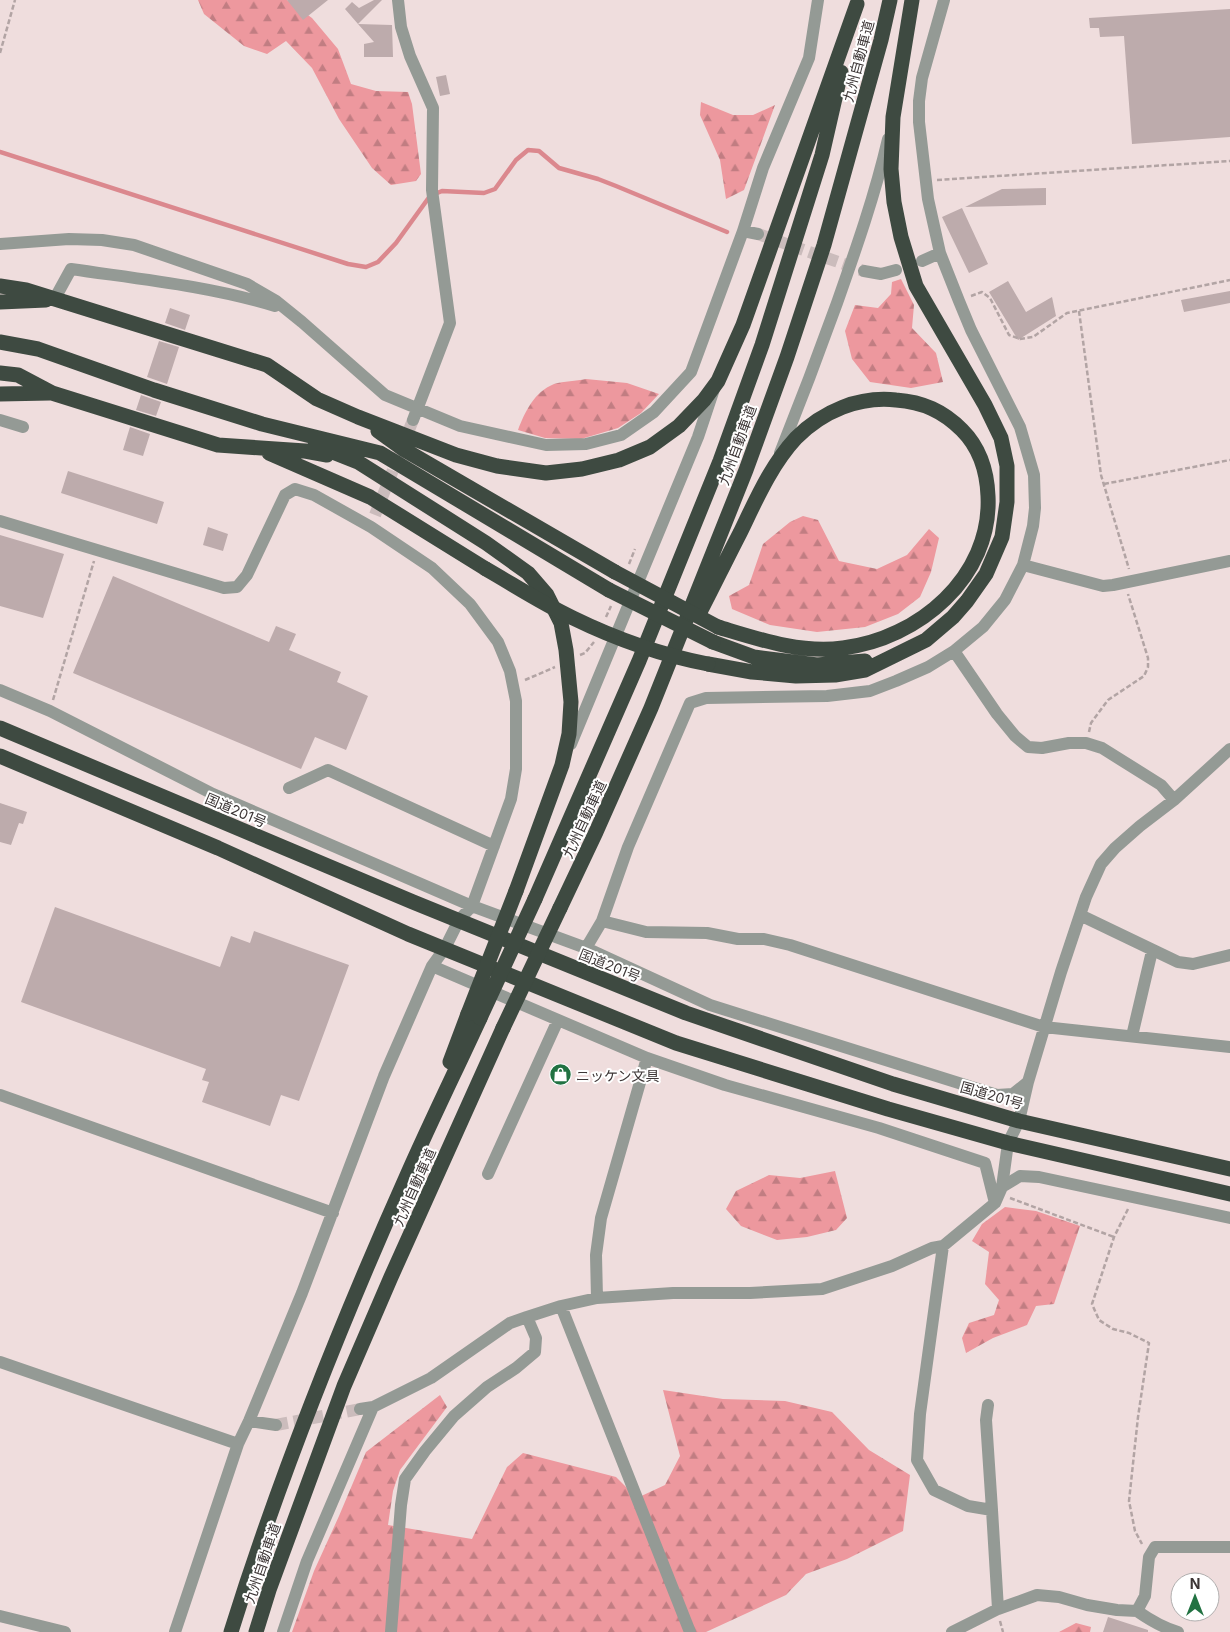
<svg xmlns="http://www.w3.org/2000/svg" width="1230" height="1632" viewBox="0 0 1230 1632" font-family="Inter,'Noto Sans JP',sans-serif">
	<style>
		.forest { fill: url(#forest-firs) }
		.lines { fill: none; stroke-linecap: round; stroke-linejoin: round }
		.stream { stroke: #db888e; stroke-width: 4.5 }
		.building { fill: #bdabac }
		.minor-tunnel { stroke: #cbbcbc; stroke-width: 12; stroke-dasharray: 12 6; stroke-linecap: butt }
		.path { stroke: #b2a4a4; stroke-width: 2.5; stroke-dasharray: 5 2.5; stroke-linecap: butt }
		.minor { stroke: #949a95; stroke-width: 12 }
		.highway { stroke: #3e4a41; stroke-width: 15 }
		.highway-bridge { stroke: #3e4a41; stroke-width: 15 }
		.labels { text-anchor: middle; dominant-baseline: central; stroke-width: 4; stroke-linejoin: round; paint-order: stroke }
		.street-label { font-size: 14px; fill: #3d3636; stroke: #fff }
		.poi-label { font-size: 14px; fill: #3d3636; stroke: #fff; text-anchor: start }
	</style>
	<defs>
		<pattern id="forest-firs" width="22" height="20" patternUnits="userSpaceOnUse" patternTransform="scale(1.25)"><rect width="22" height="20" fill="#ed989e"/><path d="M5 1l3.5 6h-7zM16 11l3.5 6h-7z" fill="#c17d82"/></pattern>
	</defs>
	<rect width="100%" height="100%" fill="#efdddd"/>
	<path class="forest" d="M198,0H287L312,18L338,49L351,84L376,91L408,92L412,104L421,174L416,181L391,185L372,168L339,119L312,68L286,41L267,54L244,46L204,14Z
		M701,102L733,115H753L775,105L744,190L726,199L720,160L700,115Z
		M901,279L914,305L912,328L936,353L943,382L911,388L870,382L852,359L845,331L855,305L878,308L891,294L892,282Z
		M586,379L627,383L659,394L641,413L618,428L581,439L545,438L518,430C525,412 534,392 554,384C564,381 576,381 586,379Z
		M803,516L818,520L839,561L877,569L907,555L929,529L939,538L931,572L920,597L898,614L865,627L817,632L770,625L732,609L729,596L749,585L763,544L790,522Z
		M835,1171L847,1218L836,1230L807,1237L777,1240L741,1226L726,1209L736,1191L769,1175L800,1178Z
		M1005,1207L1036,1211L1080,1226L1054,1304L1036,1306L1027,1325L993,1338L966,1353L962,1338L969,1323L994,1315L999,1300L985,1284L989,1252L972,1241L982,1224Z
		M663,1390L723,1399L785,1401L832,1412L869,1450L910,1475L903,1531L847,1559L806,1574L786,1595L706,1632H292L314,1571L339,1516L366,1452L440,1395L447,1407L400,1470L393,1491L388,1525L472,1539L507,1467L523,1453L616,1477L637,1498L665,1485L680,1456Z
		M1076,1623L1091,1627L1090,1632H1059Z"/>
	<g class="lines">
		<path class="stream" d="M0,152L348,264L366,267L378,262L396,243L430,196L442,191L484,193L495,189L516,160L528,150L539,151L559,168L598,179L616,186L727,232"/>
	</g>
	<path class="building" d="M287,0H328L303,20Z
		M374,0H382L358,24L345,9L352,2L359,8Z
		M1230,9V137L1132,144L1124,36L1100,37L1099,28H1090L1089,18Z
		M358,24L392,25L393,57H364V44L374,42Z
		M446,75L450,94L440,96L436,77Z
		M1046,188V205L965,207L1002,189Z
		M962,208L988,264L969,273L942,217Z
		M1008,281L1026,312L1052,297L1056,316L1018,340L989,292Z
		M1230,291V303L1184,312L1181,300Z
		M170,308L190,315L185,330L165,323Z
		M159,341L179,347L167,384L147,377Z
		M141,395L161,402L156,416L136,410Z
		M130,427L150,434L143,456L123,450Z
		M68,471L164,502L157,524L61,493Z
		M208,527L228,534L223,551L203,545Z
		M0,535L64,554L43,618L0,606Z
		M113,576L269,642L276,626L296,634L289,650L341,672L337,682L368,696L346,750L315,737L301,769L73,673Z
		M0,803L27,812L23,824L19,823L11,845L0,842Z
		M55,907L220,967L231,936L250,943L254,931L349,965L299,1101L281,1095L270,1126L202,1102L209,1082L202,1080L206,1069L21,1002Z
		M1108,1617L1148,1630V1632H1103Z"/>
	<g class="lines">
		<path class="minor-tunnel" d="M758,234L864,271
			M375,515L413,420
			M276,1425L360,1409"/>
		<path class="path" d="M0,53L15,0
			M937,180L1230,161
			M971,296L982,292L990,298L1009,335L1020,339L1033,337L1067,313L1230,280
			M1079,311L1101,475L1129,569
			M1104,484L1230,460
			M629,564L635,549
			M606,617L611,606
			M580,655L585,653L594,642
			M525,680L555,667
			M53,700L94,561
			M1089,732L1091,723L1108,700L1144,676L1148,667V658L1128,594
			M1010,1198L1114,1237
			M1128,1209L1114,1237L1092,1304L1099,1320L1113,1329L1129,1333L1149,1343L1138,1417L1129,1501L1135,1531L1142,1544
			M1000,1621L1003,1632"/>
		<path class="minor" d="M398,0L401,27L410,56L433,108L432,190L450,323L413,420
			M743,231L758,234
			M0,244L69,239L102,240L134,245L247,284L276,301L302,322L385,395L460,426L546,445L586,444L621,435L654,412L691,372L743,231L763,168L809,58L818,0
			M922,261L940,253
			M864,271L881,274L896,270
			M54,300L71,269C139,279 209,286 275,306
			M0,420L23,427
			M780,453C800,403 819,353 837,303C856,249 875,195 888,139
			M0,521L224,588L237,587L247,575L285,495L295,489L314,495L371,527L432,568L470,604L498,642L510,671L516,701V769L511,799L472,906L459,920L445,948L432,966L384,1076L302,1293L249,1421L238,1444L175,1632
			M1023,565L1103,586L1113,585L1230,561
			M954,651L997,714L1015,736L1028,747L1042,748L1069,743H1086L1102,748L1161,785L1174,800
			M0,690L50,711L213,794L472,906L586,948L710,1005L997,1095L1013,1094L1028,1082
			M571,744L698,437L714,389
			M289,788L328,770L494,846
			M1080,915L1178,962L1193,964L1230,955
			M602,921L646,932L707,933L738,939H764L790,945L1044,1027L1230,1047
			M586,948L602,921L628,847L690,703L706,698L827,696L870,691L896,681L928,667L954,651L983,627L1005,600L1023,565L1033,526L1035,508L1034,475L1020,427L971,330L959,301L940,253L928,199L919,122V101L922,78L944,0
			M432,966L647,1058L725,1085L879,1128L985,1163L995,1203
			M1132,1036L1152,951
			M0,1095L333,1213
			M488,1174L558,1020
			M1002,1187L1020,1176L1039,1177L1230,1218
			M943,1246L920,1414L917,1460L934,1490L968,1506L992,1510L998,1609
			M597,1298L596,1255L601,1218L647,1058
			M561,1306L690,1632
			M0,1362L238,1444
			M988,1405L986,1420L992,1510
			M360,1409L373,1407L431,1378L510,1323L527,1317L561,1306L597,1298L673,1293H750L822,1289L892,1266L932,1248L943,1246L995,1203L1002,1187L1008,1143L1019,1121L1028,1082L1061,972L1086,897L1101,864L1115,848L1140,826L1174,800L1230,749
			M249,1421L276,1425
			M1137,1611C1150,1620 1163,1628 1178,1632
			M0,1616L65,1632
			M283,1632L307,1561L373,1407
			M391,1632L401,1505L405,1479L425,1451L454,1416L487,1387L516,1368L535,1352L536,1338L527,1317
			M952,1632L998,1609L1037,1595L1059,1597L1087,1605L1117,1610L1137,1611L1145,1596L1149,1557L1155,1547H1230"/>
		<path class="highway" d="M0,286L26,290L267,365L317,399L358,417L456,455L497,466L546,473L582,469L619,460L650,447L679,426L704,400L718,381L743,325L857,4
			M0,302L46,300
			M0,342L38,349L154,390L262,424L380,453L609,590
			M0,373L18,375L52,393L218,445L305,451L327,455
			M0,394L50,393
			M378,431L403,449L615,572
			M315,445L358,462L486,543L528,573L547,595L561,623L566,650L571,702L569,734L562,765L516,891
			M269,453L370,497L486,569
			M699,614C713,587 726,560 740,533C756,500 771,465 796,438C823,411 859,396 896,400C923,402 943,411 962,430C980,448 987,471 988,496C992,577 918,639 843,648C801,654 758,639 718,627
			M713,642L754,657L817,665L865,661
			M708,664L752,672L796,676L835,675L865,670L926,640L953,617L967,601L986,574L1002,537L1007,502V466L1001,438L985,405L916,286L901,237L894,202L891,169L893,117L912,0
			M0,728L413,902L686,1013L893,1084L1019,1121L1230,1169
			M0,756L218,848L408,934L676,1043L888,1109L1008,1143L1230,1194
			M535,899L639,661L720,461L762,345L822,155L841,72
			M560,908L596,832L651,708L746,470L787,357L824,245L881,40L890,0
			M450,1062L468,1014
			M231,1632C280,1475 341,1323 408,1173C431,1121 456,1070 480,1018
			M256,1632L269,1590L344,1386L391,1277L503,1028"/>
		<path class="highway-bridge" d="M486,569C514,585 543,604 573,618C616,639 661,655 708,664
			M615,572L718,627
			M609,590L713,642
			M468,1014L516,891
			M480,1018L535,899
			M503,1028L560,908"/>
	</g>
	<defs>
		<symbol id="shop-disc" viewBox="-11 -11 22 22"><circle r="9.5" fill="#217242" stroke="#fff"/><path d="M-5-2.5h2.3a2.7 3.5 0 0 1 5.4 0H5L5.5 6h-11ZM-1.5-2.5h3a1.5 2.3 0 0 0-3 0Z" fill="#fff"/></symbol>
	</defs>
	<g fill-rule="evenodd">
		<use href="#shop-disc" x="548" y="1062" width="25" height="25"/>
	</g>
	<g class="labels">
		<g class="street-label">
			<text transform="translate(858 61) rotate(-75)">九州自動車道</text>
			<text transform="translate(737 445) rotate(-70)">九州自動車道</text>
			<text transform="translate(236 810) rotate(23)">国道201号</text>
			<text transform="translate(584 819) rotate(-65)">九州自動車道</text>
			<text transform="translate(610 965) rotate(22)">国道201号</text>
			<text transform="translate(992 1095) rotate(16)">国道201号</text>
			<text transform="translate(414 1187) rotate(-66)">九州自動車道</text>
			<text transform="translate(262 1563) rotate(-71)">九州自動車道</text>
		</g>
		<g class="poi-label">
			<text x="576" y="1075">ニッケン文具</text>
		</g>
	</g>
	<g transform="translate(1195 1597)"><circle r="24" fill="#ffffff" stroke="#b1afaf"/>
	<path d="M0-4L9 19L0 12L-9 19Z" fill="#217242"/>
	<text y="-8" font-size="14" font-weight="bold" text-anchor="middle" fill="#3d3636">N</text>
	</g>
</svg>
